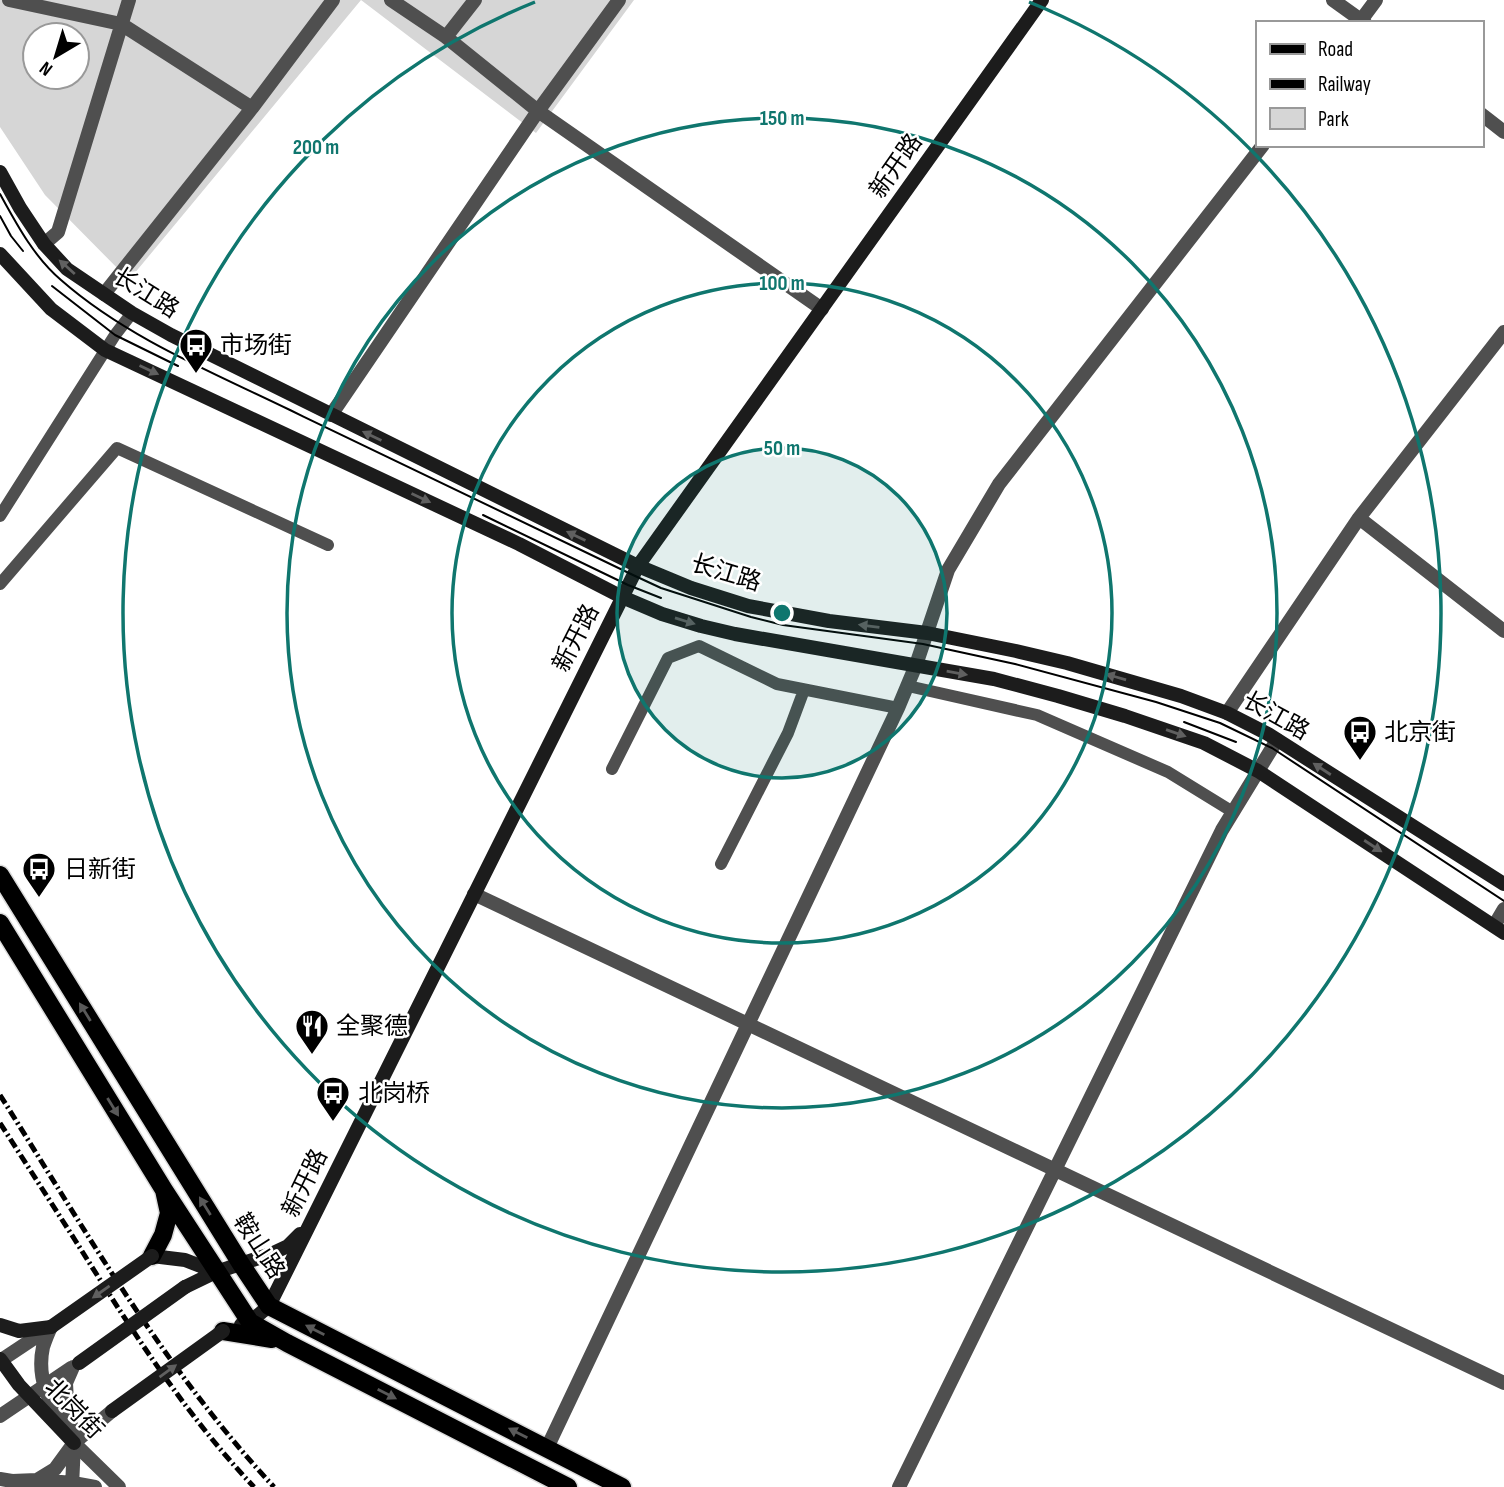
<svg xmlns="http://www.w3.org/2000/svg" width="1504" height="1487" viewBox="0 0 1504 1487" font-family="'Sofia Sans Condensed','Noto Sans SC',sans-serif">
	<style>
		.green { fill: #d6d6d6; fill-rule: evenodd }
		.lines { fill: none; stroke-linecap: round; stroke-linejoin: round }
		.primary-casing { stroke: #dbdbdb; stroke-width: 21 }
		.service { stroke: #4f4f4f; stroke-width: 12 }
		.minor { stroke: #4f4f4f; stroke-width: 14 }
		.tertiary { stroke: #4f4f4f; stroke-width: 14 }
		.secondary { stroke: #1c1c1c; stroke-width: 14 }
		.primary { stroke: #000; stroke-width: 18 }
		.tram { stroke: #000; stroke-width: 2 }
		.rail { stroke: #000; stroke-width: 5; stroke-dasharray: 10 3.5 2 3.5; stroke-linecap: butt }
		.secondary-bridge { stroke: #1c1c1c; stroke-width: 14 }
		.oneway { fill: #606060 }
		.oneway2 { fill: #595959 }
		.ring { fill: none; stroke: #0f766e; stroke-width: 3.5 }
		.labels { text-anchor: middle; dominant-baseline: central; stroke-width: 5; stroke-linejoin: round; paint-order: stroke }
		.street-label { font-size: 24px; fill: #000; stroke: #fff }
		.poi-label { font-size: 24px; fill: #000; stroke: #fff; text-anchor: start }
		.centre { fill: #0f766e; stroke: #fff; stroke-width: 3.5 }
		.ring-label { font-size: 21px; text-anchor: middle; font-weight: bold; fill: #0f766e; stroke: #fff; stroke-width: 5; stroke-linejoin: round; paint-order: stroke }
	</style>
	<rect width="100%" height="100%" fill="#fff"/>
	<path class="green" d="M0,0H634L536,133L361,0L129,280L45,195L0,127ZM35,35H77V77H35Z"/>
	<g class="lines">
		<defs>
			<path id="primary" d="M0,875L241,1264L269,1306L622,1487
				M0,923L164,1190L169,1213L163,1235L152,1256
				M164,1190L250,1322L287,1343L568,1487
				M223,1331L272,1339"/>
		</defs>
		<use href="#primary" class="primary-casing"/>
		<path class="service" d="M0,516L115,335L132,313
			M0,584L117,448L328,545
			M908,686L1037,715L1168,772L1233,812
			M612,769L668,658L699,646L777,684L898,708
			M721,864L788,733L804,690"/>
		<path class="minor" d="M9,0L121,24L252,108
			M391,0L446,37L538,111L822,309
			M1333,0L1365,23
			M1359,23L1376,0
			M446,37L475,0
			M1481,114L1504,132
			M44,244L58,232L129,0
			M104,294L252,108L333,0
			M331,415L538,111L619,0
			M1359,518L1504,631
			M1227,713L1359,518L1504,332
			M474,894L1504,1383
			M1494,926L1504,909
			M74,1443L119,1487
			M547,1448L898,708L916,665L948,570L999,484L1263,145
			M899,1487L1222,830L1277,740"/>
		<path class="tertiary" d="M51,1327C48,1333 45,1341 43,1347C36,1379 50,1404 66,1430
			M0,1361L51,1327
			M0,1416L71,1368
			M0,1479L12,1481L37,1480L55,1469L74,1443L112,1411
			M37,1480L73,1483L95,1487
			M72,1487L74,1443L67,1402L66,1383L73,1367"/>
		<path class="secondary" d="M0,172L20,208L44,244L67,269L132,313L171,335L638,566L691,588L748,606L829,621L927,633L1016,651L1067,663L1181,696L1227,713L1268,734L1504,884
			M0,254L51,309L105,350L519,544L622,597L662,614L701,626L735,634L994,679L1058,696L1125,716L1204,743L1258,771L1504,933
			M152,1256L185,1260L216,1272
			M185,1287L216,1272L271,1254L288,1246L300,1234
			M0,1325L19,1331L51,1327
			M241,1325L250,1322L269,1306L638,566L1042,0
			M0,1359L19,1385L74,1443"/>
		<use href="#primary" class="primary"/>
		<path class="tram" d="M0,194C17,225 34,257 61,280C127,338 212,372 290,410C404,466 519,520 633,575L661,588L751,617L783,625L923,644L1015,664L1156,702L1220,723L1272,748L1504,901
			M0,216L11,236L23,251
			M52,286L115,335L178,366
			M483,515L628,585L661,598
			M1184,722L1236,742"/>
		<path class="rail" d="M0,1095C85,1230 165,1370 274,1487
			M0,1123C25,1162 50,1201 75,1240C129,1326 184,1413 254,1487"/>
		<path class="secondary-bridge" d="M51,1327L152,1256
			M79,1363L185,1287
			M112,1411L223,1331"/>
	</g>
	<defs><path id="oneway-solid" d="M-6-.8H1V-3.2L6.5 0L1 3.2V.8H-6Z" transform="scale(1.75)"/></defs>
	<g class="oneway">
		<use href="#oneway-solid" transform="translate(67 267) rotate(-138)"/>
		<use href="#oneway-solid" transform="translate(149 370) rotate(25)"/>
		<use href="#oneway-solid" transform="translate(372 436) rotate(-154)"/>
		<use href="#oneway-solid" transform="translate(421 498) rotate(25)"/>
		<use href="#oneway-solid" transform="translate(576 536) rotate(-154)"/>
		<use href="#oneway-solid" transform="translate(685 621) rotate(17)"/>
		<use href="#oneway-solid" transform="translate(869 626) rotate(-173)"/>
		<use href="#oneway-solid" transform="translate(957 673) rotate(10)"/>
		<use href="#oneway-solid" transform="translate(1116 677) rotate(-164)"/>
		<use href="#oneway-solid" transform="translate(1176 733) rotate(19)"/>
		<use href="#oneway-solid" transform="translate(1322 769) rotate(-147)"/>
		<use href="#oneway-solid" transform="translate(1373 846) rotate(33)"/>
		<use href="#oneway-solid" transform="translate(101 1292) rotate(145)"/>
		<use href="#oneway-solid" transform="translate(168 1371) rotate(-36)"/>
	</g>
	<g class="oneway2">
		<use href="#oneway-solid" transform="translate(85 1012) rotate(-122)"/>
		<use href="#oneway-solid" transform="translate(113 1107) rotate(58)"/>
		<use href="#oneway-solid" transform="translate(205 1206) rotate(-122)"/>
		<use href="#oneway-solid" transform="translate(315 1330) rotate(-153)"/>
		<use href="#oneway-solid" transform="translate(387 1394) rotate(27)"/>
		<use href="#oneway-solid" transform="translate(518 1433) rotate(-153)"/>
	</g>
	<circle cx="782" cy="613" r="165" fill="#0f766e" fill-opacity=".12"/>
	<g class="ring">
		<circle cx="782" cy="613" r="165"/>
		<circle cx="782" cy="613" r="330"/>
		<circle cx="782" cy="613" r="495"/>
		<path d="M1029 2A659 659 0 1 1 535 2"/>
	</g>
	<defs>
		<symbol id="bus-pin" viewBox="-11 -11 22 30"><path d="M0 17L-7.5 6A9.5 9.5 0 1 1 7.5 6Z" fill="#000" stroke="#fff"/><path d="M-5-6H5V4H4V6H2V4H-2V6H-4V4H-5ZM-3.5-4V0h7V-4ZM-3.5 1.2v1.5H-2V1.2ZM2 1.2v1.5H3.5V1.2Z" fill="#fff"/></symbol>
		<symbol id="restaurant-pin" viewBox="-11 -11 22 30"><path d="M0 17L-7.5 6A9.5 9.5 0 1 1 7.5 6Z" fill="#000" stroke="#fff"/><path d="M-5-6h1v4h1v-4h1v4h1v-4h1v5L-1.5 .5V6h-2V.5L-5-1ZM5-6V6H3V1.5H1.5Q1.5-4 5-6Z" fill="#fff"/></symbol>
	</defs>
	<g fill-rule="evenodd">
		<use href="#bus-pin" x="177" y="326" width="38" height="52"/>
		<use href="#bus-pin" x="1341" y="713" width="38" height="52"/>
		<use href="#bus-pin" x="20" y="850" width="38" height="52"/>
		<use href="#restaurant-pin" x="293" y="1007" width="38" height="52"/>
		<use href="#bus-pin" x="314" y="1074" width="38" height="52"/>
	</g>
	<g class="labels">
		<g class="street-label">
			<text transform="translate(896 166) rotate(-55)">新开路</text>
			<text transform="translate(146 293) rotate(32)">长江路</text>
			<text transform="translate(726 573) rotate(17)">长江路</text>
			<text transform="translate(576 638) rotate(-63)">新开路</text>
			<text transform="translate(1276 716) rotate(29)">长江路</text>
			<text transform="translate(305 1183) rotate(-64)">新开路</text>
			<text transform="translate(259 1246) rotate(57)">鞍山路</text>
			<text transform="translate(74 1409) rotate(46)">北岗街</text>
		</g>
		<g class="poi-label">
			<text x="220" y="345">市场街</text>
			<text x="1384" y="732">北京街</text>
			<text x="64" y="869">日新街</text>
			<text x="336" y="1026">全聚德</text>
			<text x="358" y="1093">北岗桥</text>
		</g>
	</g>
	<circle cx="782" cy="613" r="10" class="centre"/>
	<g class="ring-label">
		<text x="782" y="125">150 m</text>
		<text x="316" y="154">200 m</text>
		<text x="782" y="290">100 m</text>
		<text x="782" y="455">50 m</text>
	</g>
	<rect x="1256" y="21" width="228" height="126" fill="#ffffff" stroke="#999999" stroke-width="2"/>
	<rect x="1270" y="44" width="35" height="10" fill="#000000" stroke="#999999" stroke-width="2"/>
	<text x="1318" y="56" font-size="21" fill="#000000">Road</text>
	<rect x="1270" y="79" width="35" height="10" fill="#000000" stroke="#999999" stroke-width="2"/>
	<text x="1318" y="91" font-size="21" fill="#000000">Railway</text>
	<rect x="1270" y="108" width="35" height="21" fill="#d6d6d6" stroke="#999999" stroke-width="2"/>
	<text x="1318" y="126" font-size="21" fill="#000000">Park</text>
	<g transform="translate(56 56) rotate(218)"><circle r="33" fill="#ffffff" stroke="#999999" stroke-width="2"/>
	<path d="M0-5L12 26L0 18L-12 26Z" fill="#000000"/>
	<text y="-10" font-size="19" font-weight="bold" text-anchor="middle" fill="#000000">N</text>
	</g>
</svg>
